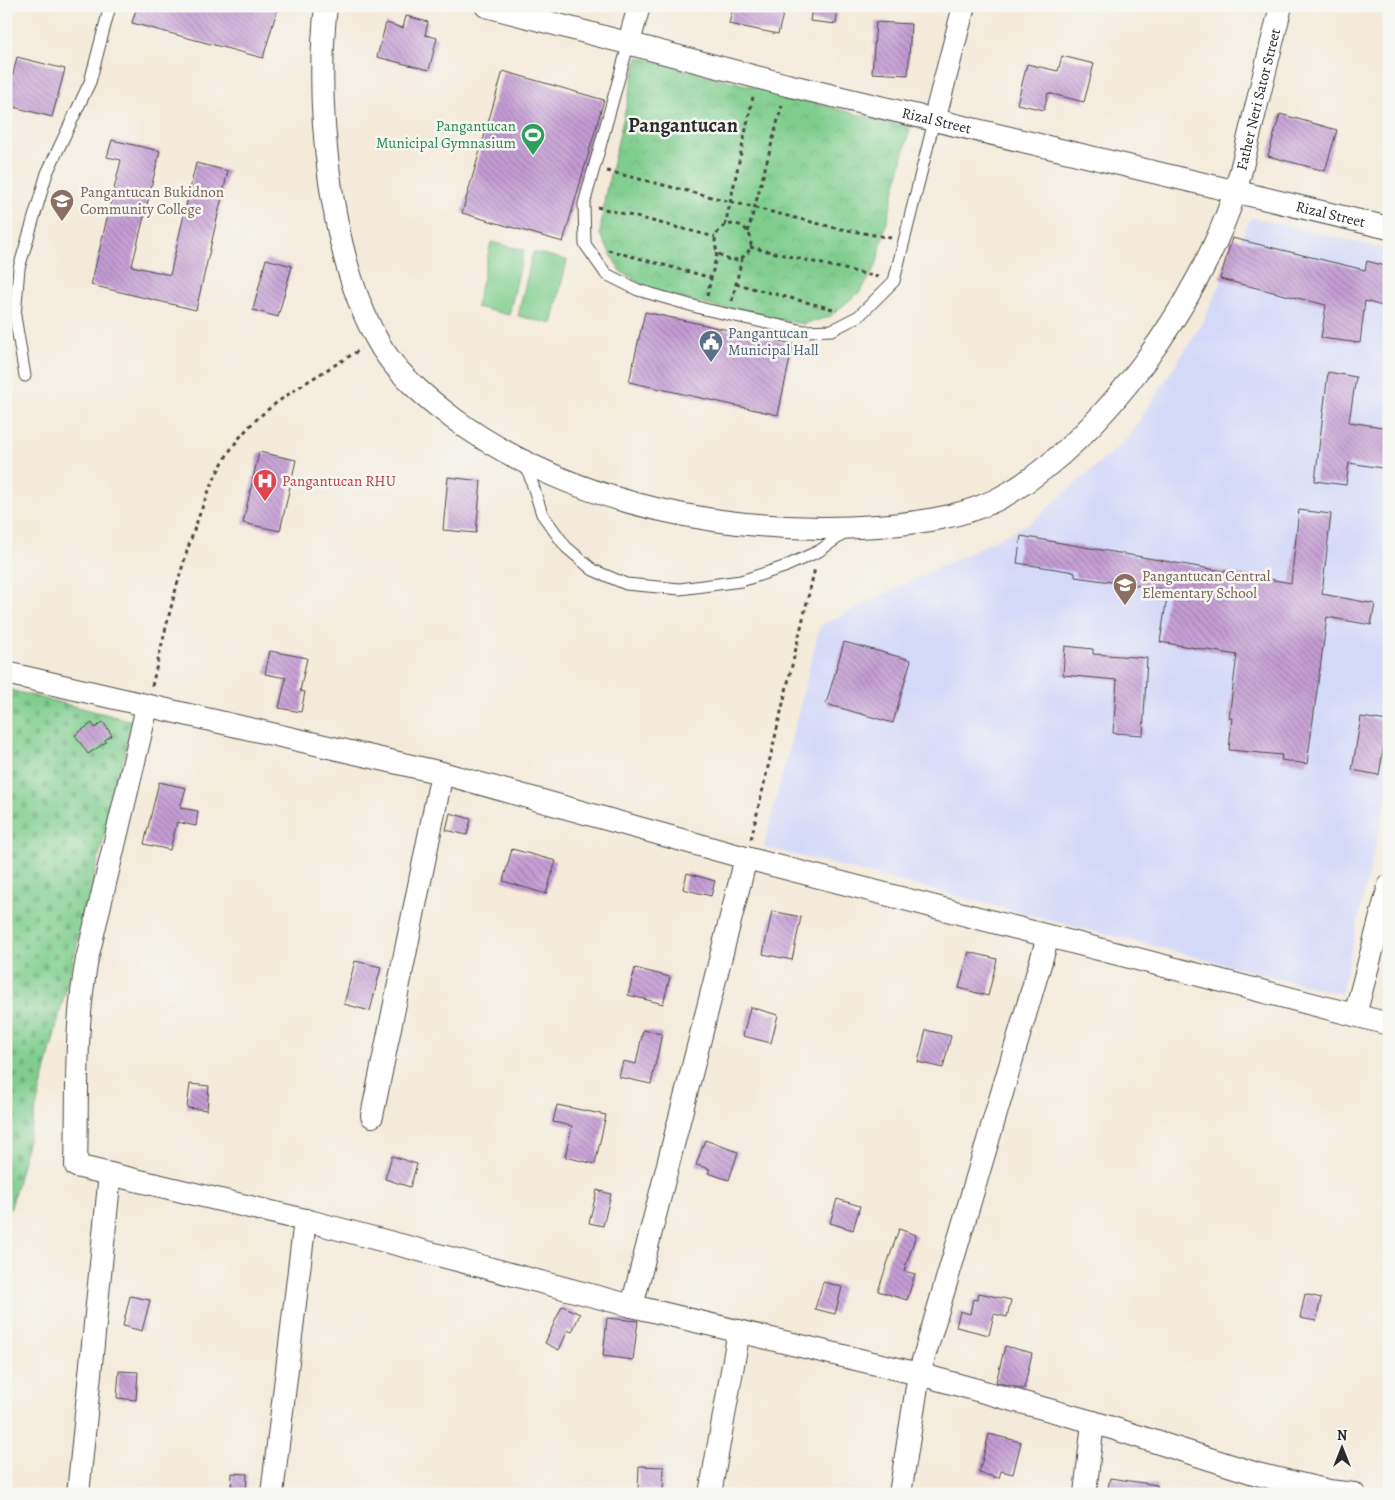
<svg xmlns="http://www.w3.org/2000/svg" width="1395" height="1500" viewBox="0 0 1395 1500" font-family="Alegreya,serif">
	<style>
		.built { fill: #d4d8f9 }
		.cemetery { fill: url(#cemetery-stones); stroke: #557c5c }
		.park { fill: url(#park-crowns); stroke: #557c5c }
		.pitch { fill: #7fcd8d; stroke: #557c5c }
		.building { fill: url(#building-back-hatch) }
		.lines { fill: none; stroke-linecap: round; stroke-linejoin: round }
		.service-casing { stroke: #494845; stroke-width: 13 }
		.minor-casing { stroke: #494845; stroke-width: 24 }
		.path { stroke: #494845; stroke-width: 3; stroke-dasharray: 4 4; stroke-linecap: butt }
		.service { stroke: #fff; stroke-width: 11 }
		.minor { stroke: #fff; stroke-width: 22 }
		.labels { text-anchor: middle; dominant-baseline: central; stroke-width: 5; stroke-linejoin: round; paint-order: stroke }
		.street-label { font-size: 15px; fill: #2b2b2b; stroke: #f6f6f2 }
		.leisure-label { font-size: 15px; fill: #27864d; stroke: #f6f6f2; text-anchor: end }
		.education-label { font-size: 15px; fill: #785e54; stroke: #f6f6f2; text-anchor: start }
		.service-label { font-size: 15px; fill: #4e5e75; stroke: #f6f6f2; text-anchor: start }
		.health-label { font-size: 15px; fill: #be3a42; stroke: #f6f6f2; text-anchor: start }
		.district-label { font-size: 20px; font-weight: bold; fill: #2b2b2b; stroke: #f6f6f2 }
	</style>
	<defs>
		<pattern id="cemetery-stones" width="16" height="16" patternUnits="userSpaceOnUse" patternTransform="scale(1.25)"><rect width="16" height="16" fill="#7fcd8d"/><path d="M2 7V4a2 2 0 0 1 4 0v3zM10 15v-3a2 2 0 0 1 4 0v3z" fill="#6eb07a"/></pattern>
		<pattern id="park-crowns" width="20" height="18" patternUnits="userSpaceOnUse" patternTransform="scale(1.25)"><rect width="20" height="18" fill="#7fcd8d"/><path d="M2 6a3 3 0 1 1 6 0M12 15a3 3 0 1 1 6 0" fill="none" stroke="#6eb07a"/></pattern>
		<pattern id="building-back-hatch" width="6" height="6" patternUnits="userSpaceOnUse" patternTransform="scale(1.25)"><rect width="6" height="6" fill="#c49cd4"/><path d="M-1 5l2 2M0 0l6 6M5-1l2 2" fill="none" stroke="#9f7fac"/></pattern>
	</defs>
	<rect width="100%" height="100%" fill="#f6f6f2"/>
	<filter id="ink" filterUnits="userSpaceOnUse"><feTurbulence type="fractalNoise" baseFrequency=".02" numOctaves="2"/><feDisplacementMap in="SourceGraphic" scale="10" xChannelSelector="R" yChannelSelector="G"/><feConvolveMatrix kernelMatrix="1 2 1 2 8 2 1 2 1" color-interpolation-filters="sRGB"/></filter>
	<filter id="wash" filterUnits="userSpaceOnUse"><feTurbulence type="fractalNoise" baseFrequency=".0096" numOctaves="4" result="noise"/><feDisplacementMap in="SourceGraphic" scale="20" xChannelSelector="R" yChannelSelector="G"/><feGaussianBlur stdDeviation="1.12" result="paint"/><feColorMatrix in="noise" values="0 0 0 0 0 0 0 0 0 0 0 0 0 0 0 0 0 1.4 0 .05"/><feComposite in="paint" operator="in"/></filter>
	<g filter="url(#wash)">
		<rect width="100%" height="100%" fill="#f4ead9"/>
		<path class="built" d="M1251,217L1389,250V787L1341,994L764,847L820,626L1032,522L1128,438L1203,322Z"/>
		<path class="cemetery" d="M6,689L133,721L11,1208L6,1209Z"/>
		<path class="park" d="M638,57L910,128L876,266L861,291L829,317L803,324L747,314L655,293L620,271L600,234L605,196Z"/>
		<path class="pitch" d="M491,242L524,250L509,315L476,307Z
			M533,252L567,260L552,324L518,316Z"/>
		<g id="blocks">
			<path class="building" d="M137,6H264L277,10L263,58L132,23Z
				M733,6H785L778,34L729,24Z
				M812,6H838L836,24L810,21Z
				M406,16L428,22L425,35L437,38L429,70L377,57L386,23L403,28Z
				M876,22L911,24L908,75L872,73Z
				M1062,56L1094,64L1084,102L1048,93L1044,110L1017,104L1027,64L1058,71Z
				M17,57L65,69L52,117L6,105Z
				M503,71L604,100L563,242L462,213Z
				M1280,114L1337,130L1325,171L1268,156Z
				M112,140L160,151L132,266L170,275L196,163L228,171L196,310L91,285L121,160L107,157Z
				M1232,238L1365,270L1367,261L1389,267V308L1365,301L1360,343L1321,338L1326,305L1220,279Z
				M266,259L292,266L278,317L253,310Z
				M645,312L793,344L778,415L629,382Z
				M1328,372L1356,377L1349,422L1389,428V469L1349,463L1346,485L1315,481Z
				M259,452L296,460L280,531L243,523Z
				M448,477L481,481L476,533L443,530Z
				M1299,510L1331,514L1322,594L1375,604L1371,625L1327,617L1307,764L1281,760L1282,755L1229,750L1232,718H1229L1237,655L1160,642L1168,590L1075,577V572L1017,563L1021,536L1291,583Z
				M844,642L911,660L893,723L826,704Z
				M1065,646L1093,649V654L1147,658L1143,735L1113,733L1117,680L1063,675Z
				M270,651L307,658L300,691L305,692L301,712L279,708L286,678L265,674Z
				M1361,717L1388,721L1379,775L1352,770Z
				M103,722L112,735L105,740L106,742L88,754L75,735L92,723L95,728Z
				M159,782L186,788L180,808L198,811L196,826L177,822L170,850L144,844Z
				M450,813L471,819L467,835L446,830Z
				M512,849L556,861L546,894L503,881Z
				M687,873L715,881L711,896L683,889Z
				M772,911L801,917L792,960L763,954Z
				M969,952L997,959L988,996L959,988Z
				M355,961L381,967L370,1011L344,1004Z
				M635,968L670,977L663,1004L628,995Z
				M750,1007L778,1015L771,1043L743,1036Z
				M643,1030L662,1034L651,1084L619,1077L623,1061L636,1064Z
				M926,1030L951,1036L943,1068L918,1062Z
				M190,1084L209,1086L207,1110L187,1108Z
				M557,1105L606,1115L595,1164L565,1157L572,1126L553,1122Z
				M705,1140L738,1152L729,1180L708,1173L710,1169L696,1165Z
				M392,1156L417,1164L410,1187L385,1179Z
				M597,1190L611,1194L603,1226L589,1223Z
				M837,1199L860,1206L853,1230L830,1223Z
				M899,1229L916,1235L904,1271L915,1274L907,1300L878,1291Z
				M823,1282L842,1287L835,1314L815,1309Z
				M979,1293L1011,1300L1007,1317L994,1314L989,1335L956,1327L960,1311L970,1314L973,1299L977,1300Z
				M1305,1294L1321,1298L1316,1321L1300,1318Z
				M130,1296L150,1300L142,1331L123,1326Z
				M562,1306L580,1314L572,1332L568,1330L559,1350L545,1343Z
				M607,1318L638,1321L633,1360L603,1356Z
				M1005,1346L1032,1353L1024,1389L996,1382Z
				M119,1371L138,1372L136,1400L117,1398Z
				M989,1434L1021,1442L1013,1474L1001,1471L999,1478L979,1473Z
				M639,1466L664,1467L663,1491L638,1489Z
				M232,1473L247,1474L246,1492L231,1491Z
				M1110,1478L1157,1485V1494H1107Z"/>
		</g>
	</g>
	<g filter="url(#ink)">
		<use href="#blocks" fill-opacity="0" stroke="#494845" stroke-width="1"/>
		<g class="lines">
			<defs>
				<path id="service" d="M629,42L584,204L585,244L606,274L638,290L704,309L804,331L832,330L859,316L894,281L934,121
					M25,376L15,316L19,268L47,173L90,82L110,6
					M526,464L542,514L566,547L593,570L626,584L680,589L741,581L784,567L819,551L849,530"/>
				<g id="minor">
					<path id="s1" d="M326,6C315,103 329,252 376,338C393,371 425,397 454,419C574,506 731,536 877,526C921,523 971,516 1009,493C1106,434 1199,301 1234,195C1241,174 1245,153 1250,132C1260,90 1271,48 1281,6"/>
					<path id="s2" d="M486,6L787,85L1389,228"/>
					<path d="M629,42L639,6"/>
					<path d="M934,121L964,6"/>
					<path d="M6,673L442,773L746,858L1389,1024"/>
					<path d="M147,707L87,959C74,1030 78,1095 76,1166L305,1220L632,1306L919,1374L1093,1422L1257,1474L1329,1491L1354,1494"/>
					<path d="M1355,1015L1389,886"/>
					<path d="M372,1116L442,773"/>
					<path d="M632,1306L746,858"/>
					<path d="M78,1494L110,1174"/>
					<path d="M272,1494L305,1220"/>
					<path d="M710,1494L739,1331"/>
					<path d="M900,1494L919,1374L1048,937"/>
					<path d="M1085,1494L1093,1422"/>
				</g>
			</defs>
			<use href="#service" class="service-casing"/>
			<use href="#minor" class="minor-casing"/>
			<path class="path" d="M607,171L836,228L891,238
				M597,207L715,237
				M715 242a18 18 0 1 1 36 0a18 18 0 1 1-36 0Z
				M725,226L753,97
				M748,232L782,105
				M750,247L878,277
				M608,250L712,278
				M736,284L837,310
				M707,296L717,253
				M732,301L742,258
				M152,686C166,626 180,566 202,508C211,485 221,461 237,441C266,402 320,375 361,349
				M751,839L815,568"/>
			<use href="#service" class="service"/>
			<use href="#minor" class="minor"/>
		</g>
	</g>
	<defs>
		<symbol id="stadium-pin" viewBox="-11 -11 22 30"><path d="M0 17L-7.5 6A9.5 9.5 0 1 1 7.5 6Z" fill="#2e9e5b" stroke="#f6f6f2"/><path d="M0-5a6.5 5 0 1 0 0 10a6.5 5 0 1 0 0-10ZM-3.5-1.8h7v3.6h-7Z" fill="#fff"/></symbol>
		<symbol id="university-pin" viewBox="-11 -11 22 30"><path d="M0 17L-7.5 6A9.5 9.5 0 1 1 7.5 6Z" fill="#8d6e63" stroke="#f6f6f2"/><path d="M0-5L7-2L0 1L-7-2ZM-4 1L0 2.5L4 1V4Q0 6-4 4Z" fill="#fff"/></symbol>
		<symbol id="civic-pin" viewBox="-11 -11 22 30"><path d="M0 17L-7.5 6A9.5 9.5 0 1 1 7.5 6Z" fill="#5c6f8a" stroke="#f6f6f2"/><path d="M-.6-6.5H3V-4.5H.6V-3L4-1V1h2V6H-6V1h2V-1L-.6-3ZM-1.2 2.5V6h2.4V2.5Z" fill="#fff"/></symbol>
		<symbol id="hospital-pin" viewBox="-11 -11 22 30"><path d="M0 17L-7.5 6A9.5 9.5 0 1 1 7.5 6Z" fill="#e0444e" stroke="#f6f6f2"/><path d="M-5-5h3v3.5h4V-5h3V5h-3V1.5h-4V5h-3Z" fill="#fff"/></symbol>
		<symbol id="school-pin" viewBox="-11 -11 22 30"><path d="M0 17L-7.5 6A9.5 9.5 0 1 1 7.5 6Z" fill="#8d6e63" stroke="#f6f6f2"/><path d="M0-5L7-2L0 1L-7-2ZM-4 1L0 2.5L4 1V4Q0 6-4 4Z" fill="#fff"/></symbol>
	</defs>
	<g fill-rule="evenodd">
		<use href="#stadium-pin" x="519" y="121" width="28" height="38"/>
		<use href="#university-pin" x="48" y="187" width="28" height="38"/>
		<use href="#civic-pin" x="697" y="328" width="28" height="38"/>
		<use href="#hospital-pin" x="251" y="467" width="28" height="38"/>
		<use href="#school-pin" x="1111" y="571" width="28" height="38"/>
	</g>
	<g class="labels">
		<g class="street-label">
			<text stroke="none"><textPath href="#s1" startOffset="1514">Father Neri Sator Street</textPath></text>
			<text stroke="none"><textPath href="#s2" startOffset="465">Rizal Street</textPath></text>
			<text stroke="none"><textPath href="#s2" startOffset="870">Rizal Street</textPath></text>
		</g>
		<g class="leisure-label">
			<text x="516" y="126">Pangantucan<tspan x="516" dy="17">Municipal Gymnasium</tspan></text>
		</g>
		<g class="education-label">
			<text x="80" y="192">Pangantucan Bukidnon<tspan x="80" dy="17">Community College</tspan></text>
			<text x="1142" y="576">Pangantucan Central<tspan x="1142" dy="17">Elementary School</tspan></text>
		</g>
		<g class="service-label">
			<text x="728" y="333">Pangantucan<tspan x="728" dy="17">Municipal Hall</tspan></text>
		</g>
		<g class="health-label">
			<text x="282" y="481">Pangantucan RHU</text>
		</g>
		<g class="district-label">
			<text x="683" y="125">Pangantucan</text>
		</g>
	</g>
	<rect width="1395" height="1500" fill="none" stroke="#f6f6f2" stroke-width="25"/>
	<g transform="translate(1342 1448)" stroke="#f6f6f2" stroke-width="4" paint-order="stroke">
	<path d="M0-4L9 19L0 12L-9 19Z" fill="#2b2b2b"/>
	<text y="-8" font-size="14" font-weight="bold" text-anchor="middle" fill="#2b2b2b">N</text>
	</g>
</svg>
